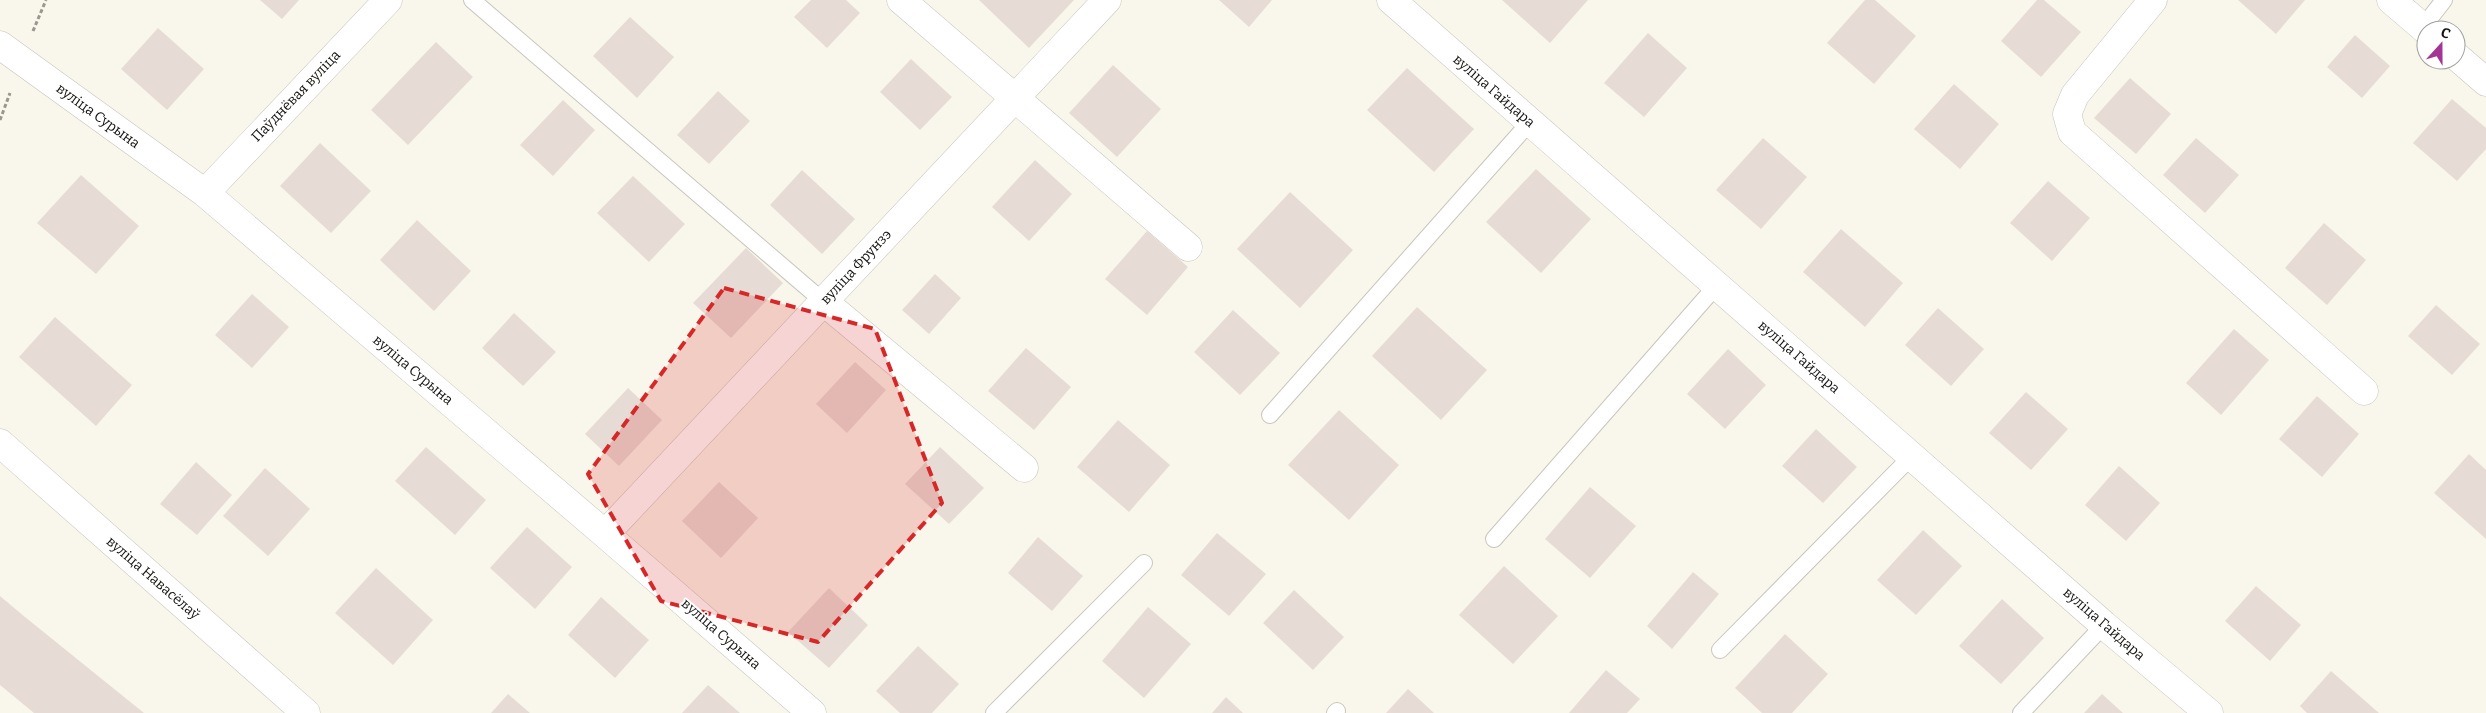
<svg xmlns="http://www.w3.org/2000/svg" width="2486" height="713" viewBox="0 0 2486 713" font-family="Bitter,serif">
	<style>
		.building { fill: #e6dcd5 }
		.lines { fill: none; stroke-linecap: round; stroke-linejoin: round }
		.service-casing { stroke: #c8c5bb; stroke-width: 18 }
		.minor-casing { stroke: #c8c5bb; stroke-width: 29 }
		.path { stroke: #999890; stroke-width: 3; stroke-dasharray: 4 2.5; stroke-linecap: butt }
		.service { stroke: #fff; stroke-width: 16 }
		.minor { stroke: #fff; stroke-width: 28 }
		.marked { fill: #d62828; fill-opacity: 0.2; stroke: #d62828; stroke-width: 4; stroke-dasharray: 10 6; stroke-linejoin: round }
		.labels { text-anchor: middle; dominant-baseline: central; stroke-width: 4; stroke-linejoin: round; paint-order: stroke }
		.street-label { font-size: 14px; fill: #12110e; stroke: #fff }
	</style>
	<rect width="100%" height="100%" fill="#f9f7ec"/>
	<path class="building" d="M260,0H299L282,19Z
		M811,0H846L860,13L827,48L794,17Z
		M979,0H1074L1029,48Z
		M1219,0H1272L1249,27Z
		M1502,0H1588L1550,43Z
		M1865,0H1875L1916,36L1874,84L1827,43Z
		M2037,0H2044L2081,32L2041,77L2001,41Z
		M2238,0H2305L2276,34Z
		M630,17L674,57L637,98L593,56Z
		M158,28L204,69L167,110L121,69Z
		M1648,33L1687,68L1644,117L1604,83Z
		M2355,35L2390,66L2362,98L2327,67Z
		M436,42L473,77L408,145L371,110Z
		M911,59L952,97L920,130L880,92Z
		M1113,65L1161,109L1117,157L1069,113Z
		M1407,68L1474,129L1434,172L1367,110Z
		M2130,78L2171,114L2136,154L2094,118Z
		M1954,84L1999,124L1960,169L1914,129Z
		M718,91L750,121L709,164L677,135Z
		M2452,99L2486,128V149L2457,181L2413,143Z
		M563,100L595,130L553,176L520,145Z
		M1763,138L1807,177L1761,229L1716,190Z
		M2196,138L2239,175L2205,213L2163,175Z
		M320,143L371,191L331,233L280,186Z
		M1035,160L1072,194L1029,241L992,207Z
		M1536,169L1591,219L1541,273L1486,222Z
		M802,170L855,219L822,254L770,205Z
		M81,175L139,226L96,274L37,223Z
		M633,176L685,224L649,262L597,213Z
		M2048,181L2090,218L2052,261L2010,223Z
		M1290,192L1353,250L1300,308L1237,249Z
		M417,220L471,271L434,311L380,260Z
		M2324,223L2366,260L2327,305L2285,268Z
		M1841,229L1903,283L1865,327L1803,272Z
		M1147,231L1188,267L1147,315L1105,279Z
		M746,248L783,283L731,338L693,303Z
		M935,274L961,298L929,334L902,310Z
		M252,294L289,327L252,368L215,335Z
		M2436,305L2480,344L2452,375L2408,336Z
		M1417,307L1487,370L1441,420L1372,356Z
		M1938,308L1984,349L1951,386L1905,345Z
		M1233,310L1280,353L1240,395L1194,352Z
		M514,313L556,352L523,386L482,348Z
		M55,317L132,385L96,426L19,357Z
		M2234,329L2269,360L2221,415L2186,383Z
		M1026,348L1071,387L1034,430L988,391Z
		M1728,349L1766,385L1725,429L1687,394Z
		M855,362L886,390L847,433L816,404Z
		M628,388L662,420L619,466L585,434Z
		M2026,392L2068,429L2031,470L1989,433Z
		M2317,396L2359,434L2322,477L2279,439Z
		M1339,410L1399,465L1349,520L1288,465Z
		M1118,420L1170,465L1129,512L1077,467Z
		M1816,429L1857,467L1823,503L1782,466Z
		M426,447L486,500L455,535L395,481Z
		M940,447L984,488L949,524L905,484Z
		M2469,454L2486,470V539L2434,493Z
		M196,462L232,495L197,535L160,504Z
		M2119,466L2160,503L2126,541L2085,505Z
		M265,468L310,509L268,556L223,516Z
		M719,482L758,518L721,558L682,521Z
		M1590,487L1636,526L1590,578L1545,539Z
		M527,527L572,567L535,609L490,568Z
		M1923,530L1962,566L1916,615L1877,580Z
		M1217,533L1266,574L1229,616L1181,575Z
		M1038,537L1083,576L1052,611L1008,573Z
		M1504,566L1558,616L1513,664L1459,615Z
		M376,568L433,620L393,665L335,613Z
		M1693,572L1719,594L1672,649L1647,626Z
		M2256,586L2301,625L2270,661L2225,621Z
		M829,588L868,625L829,668L788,632Z
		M1294,590L1344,637L1313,670L1263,623Z
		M0,596L25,617L144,713H34L0,685Z
		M601,597L649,640L615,678L568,635Z
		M2002,599L2044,638L2001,684L1959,646Z
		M1148,607L1191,644L1144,698L1102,661Z
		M1785,634L1828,674L1792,713H1762L1735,688Z
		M918,646L959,684L932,713H900L876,691Z
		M1606,670L1640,699L1627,713H1569Z
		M2331,671L2379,713H2307L2300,706Z
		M708,685L740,713H682Z
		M1408,689L1434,713H1386Z
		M508,694L530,713H491Z
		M2102,694L2123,713H2084Z
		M1226,697L1243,713H1212Z"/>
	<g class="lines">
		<defs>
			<path id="service" d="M472,0L824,302
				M2423,27L2444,0
				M1270,415L1530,122
				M1494,539L1717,285
				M1720,650L1912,456
				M994,713L1144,563
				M1335,713L1337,711
				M2021,713L2104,625"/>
			<path id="minor" d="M901,0L1188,247
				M1391,0L2104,625L2209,713
				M2153,0L2075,95L2067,114L2072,132L2364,391
				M2391,0L2426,30
				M0,45L205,193L605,534L812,713
				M2456,56L2486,82
				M205,193L388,0
				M824,302L1024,468
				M0,443L306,713
				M605,534L1107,0"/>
		</defs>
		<use href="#service" class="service-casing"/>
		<use href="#minor" class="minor-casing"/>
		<path class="path" d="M33,31L46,0
			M0,120L10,93"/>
		<use href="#service" class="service"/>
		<use href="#minor" class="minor"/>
	</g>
	<path class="marked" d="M724,288L875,329L942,503L818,642L661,601L588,474Z"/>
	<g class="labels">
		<g class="street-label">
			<text transform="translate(1494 91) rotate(41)">вуліца Гайдара</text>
			<text transform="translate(296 96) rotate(-46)">Паўднёвая вуліца</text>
			<text transform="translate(98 116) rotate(36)">вуліца Сурына</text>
			<text transform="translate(856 267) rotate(-47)">вуліца Фрунзэ</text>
			<text transform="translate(1799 357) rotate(41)">вуліца Гайдара</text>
			<text transform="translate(413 370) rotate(40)">вуліца Сурына</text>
			<text transform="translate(153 578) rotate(41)">вуліца Навасёлаў</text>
			<text transform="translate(2104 624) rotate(41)">вуліца Гайдара</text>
			<text transform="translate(721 634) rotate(41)">вуліца Сурына</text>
		</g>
	</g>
	<g transform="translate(2441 45) rotate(21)"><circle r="24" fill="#ffffff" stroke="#a0a09f"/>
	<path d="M0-4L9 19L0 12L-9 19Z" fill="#a33695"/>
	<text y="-8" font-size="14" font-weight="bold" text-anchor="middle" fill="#12110e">С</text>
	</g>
</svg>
